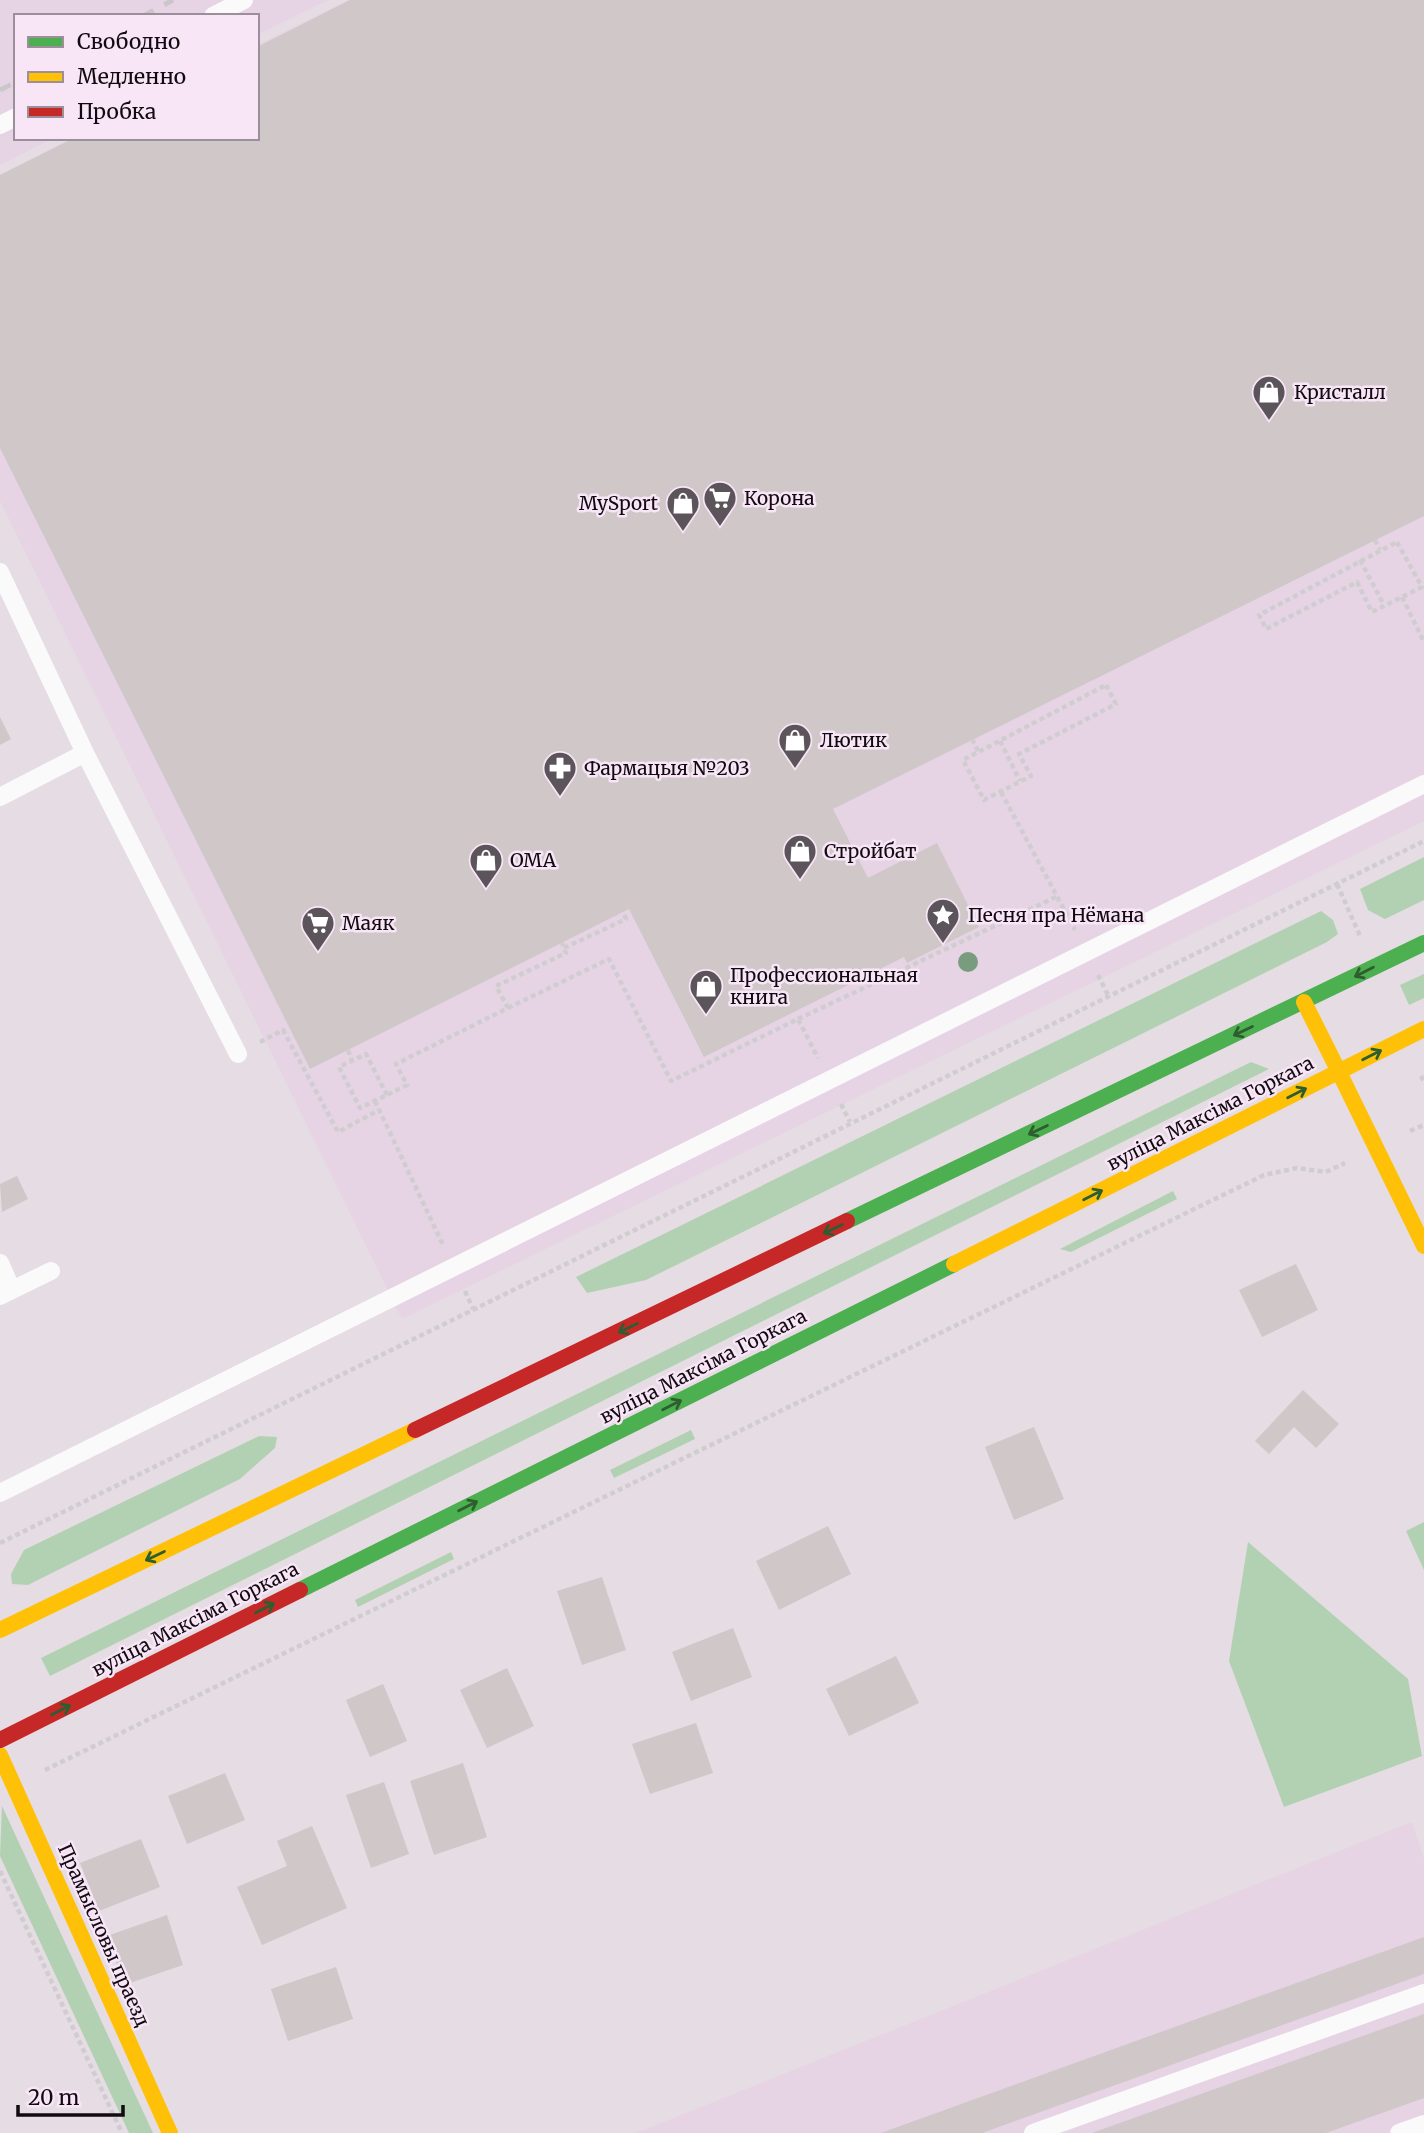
<svg xmlns="http://www.w3.org/2000/svg" width="1424" height="2133" viewBox="0 0 1424 2133" font-family="Merriweather,serif">
	<style>
		.built { fill: #e6d4e4 }
		.green { fill: #b2d1b2 }
		.building { fill: #cfc7c8 }
		.lines { fill: none; stroke-linecap: round; stroke-linejoin: round }
		.path { stroke: #d0cdd0; stroke-width: 4.5; stroke-dasharray: 5 3.5; stroke-linecap: butt }
		.lane { stroke: #fbfafb; stroke-width: 18 }
		.fast { stroke: #4caf50; stroke-width: 16 }
		.slow { stroke: #ffc107; stroke-width: 16 }
		.jam { stroke: #c62828; stroke-width: 16 }
		.rail { stroke: #cac7ca; stroke-width: 5; stroke-dasharray: 12 12; stroke-linecap: butt }
		.tree { fill: #799c7e }
		.oneway { stroke: #2e5d30 }
		.labels { text-anchor: middle; dominant-baseline: central; stroke-width: 5; stroke-linejoin: round; paint-order: stroke }
		.poi-label { font-size: 19px; fill: #110b11; stroke: #f8e5f6; text-anchor: start }
		.street-label { font-size: 19px; fill: #110b11; stroke: #f8e5f6 }
	</style>
	<rect width="100%" height="100%" fill="#e6dce4"/>
	<path class="built" d="M0,0H328L257,35V16H16V138H53L0,165Z
		M348,0H1424V821L402,1319L0,501V175L72,138H257V45Z
		M1412,1822L1424,1859V2133H636Z"/>
	<path class="green" d="M1424,857V900L1385,919L1368,910L1360,889Z
		M1321,911L1333,920L1338,934L1327,942L646,1280L587,1293L576,1277Z
		M1424,974V998L1409,1005L1400,985Z
		M1251,1062L1269,1069L50,1676L41,1658Z
		M1173,1191L1177,1199L1071,1252L1060,1249Z
		M691,1430L695,1439L614,1478L610,1470Z
		M259,1436L277,1437L275,1448L240,1479L28,1585L12,1584L11,1574L24,1550Z
		M1424,1522V1570L1406,1531Z
		M1248,1542L1408,1679L1422,1756L1284,1807L1229,1661Z
		M451,1552L454,1559L358,1607L355,1600Z
		M2,1806L153,2133H129L0,1856Z"/>
	<path class="building" d="M350,0H1424V516L833,809L868,878L937,843L979,927L907,963L904,957L704,1057L629,909L310,1069L0,448V175L74,138H257V47Z
		M0,717L11,739L0,745Z
		M17,1176L28,1199L2,1212L0,1184Z
		M1296,1264L1318,1310L1262,1337L1239,1290Z
		M1303,1390L1339,1424L1316,1448L1294,1427L1269,1454L1255,1441Z
		M1034,1427L1064,1499L1014,1520L985,1447Z
		M828,1526L851,1574L779,1610L756,1561Z
		M602,1577L626,1650L582,1665L557,1591Z
		M733,1628L752,1677L691,1701L672,1652Z
		M896,1656L919,1703L849,1736L826,1689Z
		M507,1668L534,1726L487,1748L460,1690Z
		M383,1684L407,1741L370,1757L346,1700Z
		M696,1723L713,1773L650,1794L632,1744Z
		M463,1763L487,1837L434,1855L410,1781Z
		M225,1773L245,1820L187,1844L168,1796Z
		M384,1782L409,1854L371,1868L346,1795Z
		M312,1826L347,1908L262,1945L237,1887L287,1866L277,1841Z
		M141,1839L160,1887L99,1911L80,1863Z
		M167,1915L183,1965L124,1985L107,1936Z
		M1424,1937V1974L982,2133H881Z
		M336,1967L353,2019L288,2041L271,1989Z
		M1424,2014V2098L1326,2133H1092Z"/>
	<g class="lines">
		<path class="path" d="M1375,540L1380,550
			M1397,542L1422,587L1372,612L1357,582L1266,629L1259,615Z
			M1360,560L1384,605
			M1402,597L1424,642
			M1106,685L1116,704L1019,754L1031,776L984,800L963,760Z
			M972,739L978,751
			M1000,741L1020,781
			M1001,792L1075,930
			M1337,884L1360,936
			M564,948L626,919L623,912
			M1098,975L1108,995
			M508,1008L609,959L671,1081L798,1019L818,1058
			M798,1019L1058,896
			M260,1042L283,1030L338,1132L379,1110
			M348,1050L352,1061
			M1421,1076L1424,1082
			M387,1095L366,1054L339,1067L360,1108L407,1085L396,1064L508,1008L496,986L566,953L562,943
			M375,1101L443,1245
			M841,1104L850,1122
			M1410,1131L1424,1125
			M465,1291L473,1309
			M0,1543L1424,841
			M45,1770L1264,1175L1297,1168L1326,1172L1345,1163
			M0,1871L122,2133"/>
		<path class="lane" d="M213,16L244,0
			M0,125L16,117
			M0,572L85,753L0,797
			M85,753L238,1054
			M0,1263L12,1290
			M0,1296L51,1271
			M0,1493L1424,784
			M1033,2133L1424,1993
			M1399,2133L1424,2124"/>
		<path class="fast" d="M847,1221L1424,943
			M300,1590L954,1264"/>
		<path class="slow" d="M1304,1002L1339,1072
			M1339,1072L1424,1246
			M954,1264L1424,1029
			M0,1630L415,1430
			M0,1755L170,2133"/>
		<path class="jam" d="M415,1430L847,1221
			M0,1740L300,1590"/>
		<path class="rail" d="M143,16L173,0
			M0,90L16,82"/>
	</g>
	<circle class="tree" cx="968" cy="962" r="10"/>
	<defs><path id="oneway-shaft" d="M-6 0H5M1.5-3L5.5 0L1.5 3" fill="none" stroke-width="1.6" stroke-linecap="round" stroke-linejoin="round" transform="scale(1.75)"/></defs>
	<g class="oneway">
		<use href="#oneway-shaft" transform="translate(1364 972) rotate(153)"/>
		<use href="#oneway-shaft" transform="translate(1243 1031) rotate(154)"/>
		<use href="#oneway-shaft" transform="translate(1372 1055) rotate(-27)"/>
		<use href="#oneway-shaft" transform="translate(1297 1093) rotate(-27)"/>
		<use href="#oneway-shaft" transform="translate(1038 1130) rotate(154)"/>
		<use href="#oneway-shaft" transform="translate(1093 1195) rotate(-27)"/>
		<use href="#oneway-shaft" transform="translate(833 1229) rotate(154)"/>
		<use href="#oneway-shaft" transform="translate(628 1328) rotate(154)"/>
		<use href="#oneway-shaft" transform="translate(672 1405) rotate(-27)"/>
		<use href="#oneway-shaft" transform="translate(468 1506) rotate(-27)"/>
		<use href="#oneway-shaft" transform="translate(155 1556) rotate(154)"/>
		<use href="#oneway-shaft" transform="translate(265 1608) rotate(-27)"/>
		<use href="#oneway-shaft" transform="translate(61 1710) rotate(-27)"/>
	</g>
	<defs>
		<symbol id="shop-pin" viewBox="-11 -11 22 30"><path d="M0 17L-7.5 6A9.5 9.5 0 1 1 7.5 6Z" fill="#5c545b" stroke="#f8e5f6"/><path d="M-5-2.5h2.3a2.7 3.5 0 0 1 5.4 0H5L5.5 6h-11ZM-1.5-2.5h3a1.5 2.3 0 0 0-3 0Z" fill="#fff"/></symbol>
		<symbol id="supermarket-pin" viewBox="-11 -11 22 30"><path d="M0 17L-7.5 6A9.5 9.5 0 1 1 7.5 6Z" fill="#5c545b" stroke="#f8e5f6"/><path d="M-6-5.5h2.5l.6 2H6L4.5 2H-2.5L-4.4-4H-6ZM-1.5 3.2a1.3 1.3 0 1 0 .1 0ZM3 3.2a1.3 1.3 0 1 0 .1 0Z" fill="#fff"/></symbol>
		<symbol id="pharmacy-pin" viewBox="-11 -11 22 30"><path d="M0 17L-7.5 6A9.5 9.5 0 1 1 7.5 6Z" fill="#5c545b" stroke="#f8e5f6"/><path d="M-2-6h4v4h4v4h-4v4h-4v-4h-4v-4h4Z" fill="#fff"/></symbol>
		<symbol id="sight-pin" viewBox="-11 -11 22 30"><path d="M0 17L-7.5 6A9.5 9.5 0 1 1 7.5 6Z" fill="#5c545b" stroke="#f8e5f6"/><path d="M0-6L1.8-2.2L6-1.7L2.9 1.2L3.7 5.4L0 3.3L-3.7 5.4L-2.9 1.2L-6-1.7L-1.8-2.2Z" fill="#fff"/></symbol>
	</defs>
	<g fill-rule="evenodd">
		<use href="#shop-pin" x="1250" y="373" width="38" height="52"/>
		<use href="#supermarket-pin" x="701" y="479" width="38" height="52"/>
		<use href="#shop-pin" x="664" y="484" width="38" height="52"/>
		<use href="#shop-pin" x="776" y="721" width="38" height="52"/>
		<use href="#pharmacy-pin" x="541" y="749" width="38" height="52"/>
		<use href="#shop-pin" x="781" y="832" width="38" height="52"/>
		<use href="#shop-pin" x="467" y="841" width="38" height="52"/>
		<use href="#sight-pin" x="924" y="896" width="38" height="52"/>
		<use href="#supermarket-pin" x="299" y="904" width="38" height="52"/>
		<use href="#shop-pin" x="687" y="967" width="38" height="52"/>
	</g>
	<g class="labels">
		<g class="poi-label">
			<text x="1294" y="392">Кристалл</text>
			<text x="744" y="498">Корона</text>
			<text x="658" y="503" text-anchor="end">MySport</text>
			<text x="820" y="740">Лютик</text>
			<text x="584" y="768">Фармацыя №203</text>
			<text x="824" y="851">Стройбат</text>
			<text x="510" y="860">ОМА</text>
			<text x="968" y="915">Песня пра Нёмана</text>
			<text x="342" y="923">Маяк</text>
			<text x="730" y="975">Профессиональная<tspan x="730" dy="22">книга</tspan></text>
		</g>
		<g class="street-label">
			<text transform="translate(1210 1113) rotate(-27)">вуліца Максіма Горкага</text>
			<text transform="translate(703 1366) rotate(-27)">вуліца Максіма Горкага</text>
			<text transform="translate(195 1619) rotate(-27)">вуліца Максіма Горкага</text>
			<text transform="translate(104 1935) rotate(66)">Прамысловы праезд</text>
		</g>
	</g>
	<rect x="14" y="14" width="245" height="126" fill="#f8e5f6" stroke="#9c8e9a" stroke-width="2"/>
	<rect x="28" y="37" width="35" height="10" fill="#4caf50" stroke="#9c8e9a" stroke-width="2"/>
	<text x="77" y="49" font-size="21" fill="#110b11">Свободно</text>
	<rect x="28" y="72" width="35" height="10" fill="#ffc107" stroke="#9c8e9a" stroke-width="2"/>
	<text x="77" y="84" font-size="21" fill="#110b11">Медленно</text>
	<rect x="28" y="107" width="35" height="10" fill="#c62828" stroke="#9c8e9a" stroke-width="2"/>
	<text x="77" y="119" font-size="21" fill="#110b11">Пробка</text>
	<path d="M18 2105v10h105v-10" fill="none" stroke="#110b11" stroke-width="3.5"/>
	<text x="28" y="2105" font-size="21" fill="#110b11" stroke="#f8e5f6" stroke-width="5" paint-order="stroke">20 m</text>
</svg>
